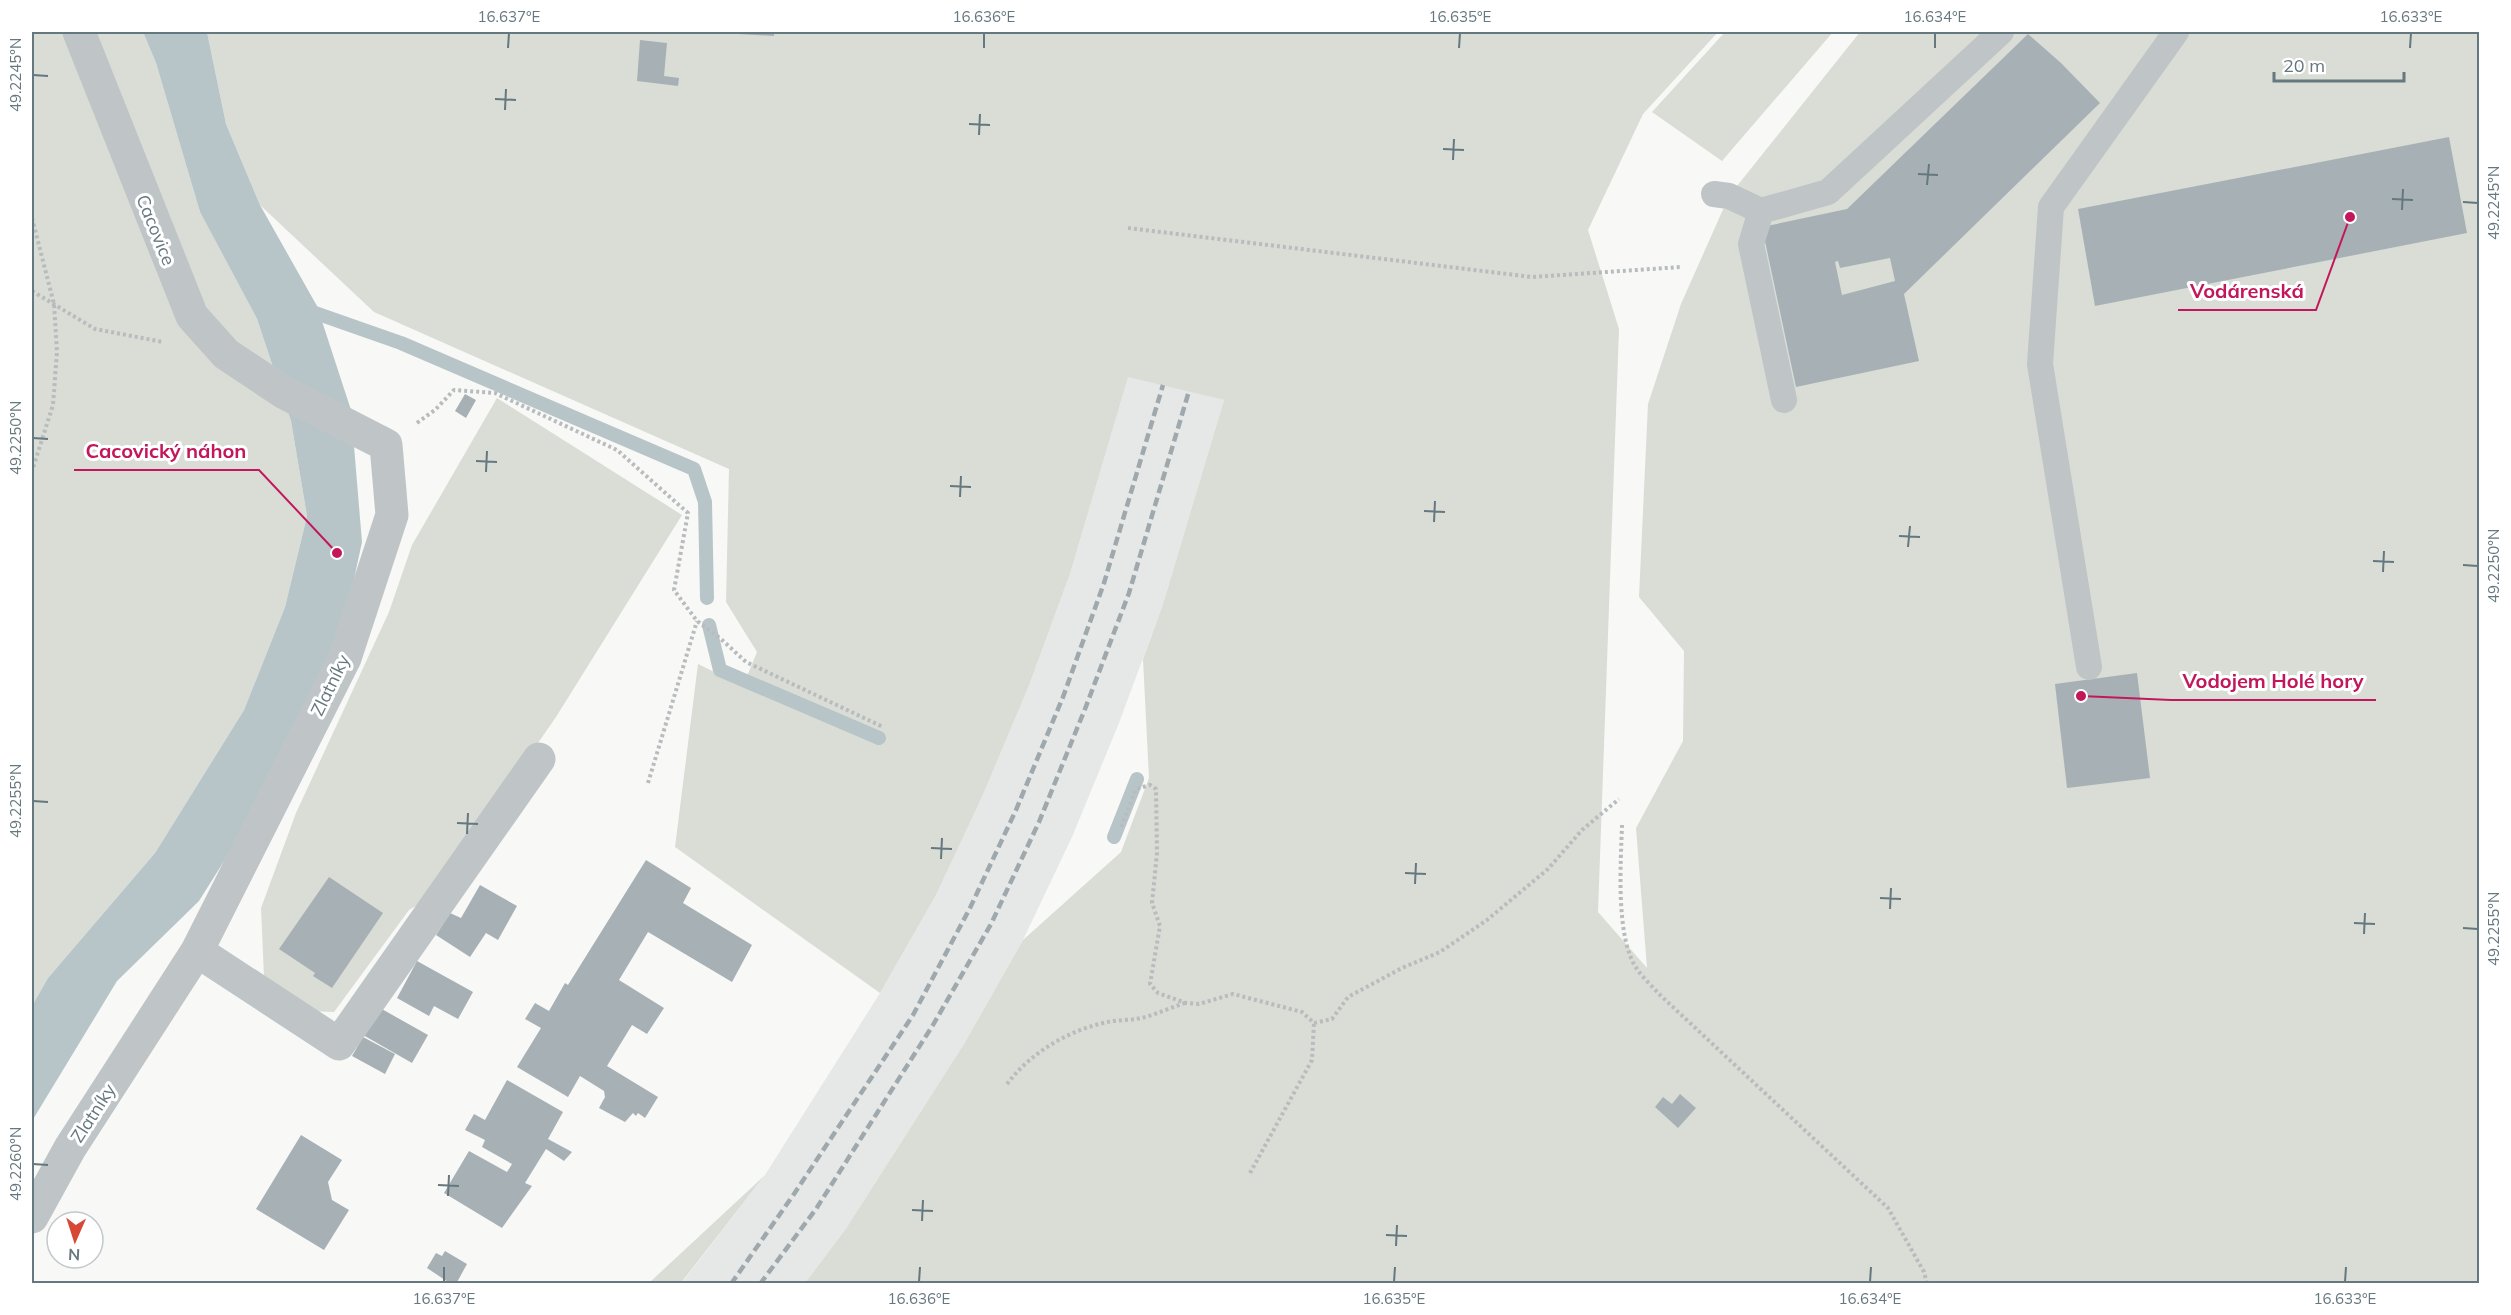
<svg xmlns="http://www.w3.org/2000/svg" width="2511" height="1315" viewBox="0 0 2511 1315" font-family="Mulish,sans-serif">
	<style>
		.built { fill: #e6e8e7 }
		.green { fill: #d9ddd5 }
		.water { fill: #b8c5c8 }
		.lines { fill: none; stroke-linecap: round; stroke-linejoin: round }
		.stream { stroke: #b8c5c8; stroke-width: 14 }
		.building { fill: #a7b1b5; fill-rule: evenodd }
		.path { stroke: #b8bcbe; stroke-width: 4; stroke-dasharray: 3 3; stroke-linecap: butt }
		.service { stroke: #bfc5c7; stroke-width: 26 }
		.minor { stroke: #bfc5c7; stroke-width: 33 }
		.rail { stroke: #9fa8ac; stroke-width: 4.5; stroke-dasharray: 9 4.5; stroke-linecap: butt }
		.ticks { fill: none; stroke: #65777f; stroke-width: 2 }
		.labels { text-anchor: middle; dominant-baseline: central; stroke-width: 6; stroke-linejoin: round; paint-order: stroke }
		.street-label { font-size: 18px; fill: #65777f; stroke: #fff }
		.leader { fill: none; stroke: #c2185b; stroke-width: 2 }
		.callout-dot { fill: #c2185b; stroke: #fff; stroke-width: 2 }
		.callout-label { font-size: 20px; text-anchor: middle; font-weight: bold; fill: #c2185b; stroke: #fff; stroke-width: 6; stroke-linejoin: round; paint-order: stroke }
		.neatline { fill: none; stroke: #65777f; stroke-width: 2 }
		.ticks-label { font-size: 15px; text-anchor: middle; fill: #65777f }
	</style>
	<rect width="100%" height="100%" fill="#f8f8f6"/>
	<path class="built" d="M1128,376L1224,400L1163,604L1119,723L1072,837L1023,940L964,1044L845,1230L805,1283L681,1284L765,1175L880,993L936,895L982,797L1028,688L1070,574Z"/>
	<path class="green" d="M32,32H143L156,63L200,212L257,319L291,421L307,516L285,607L244,710L155,853L48,978L32,1006Z
		M207,32H1718L1643,114L1588,230L1619,329L1598,912L1647,968L1636,828L1683,741L1684,651L1639,597L1648,404L1681,304L1729,196L1860,32H2479V1283H805L845,1230L964,1044L1023,940L1121,852L1149,778L1143,659L1163,604L1224,400L1128,377L1070,574L1028,688L982,797L936,895L880,993L675,847L698,664L743,686L757,652L726,602L729,469L374,312L260,205L226,124Z
		M1725,32H1833L1722,161L1652,112Z
		M497,398L682,515L556,717L431,897L409,910L334,1012L310,1011L264,977L261,908L296,813L389,612L412,545Z
		M765,1175L681,1283H649Z"/>
	<path class="water" d="M143,32H207L226,124L260,205L317,306L351,410L362,542L341,639L243,831L199,901L117,981L32,1121V1006L48,978L155,853L244,710L285,607L307,516L291,421L257,319L200,212L156,63Z"/>
	<g class="lines">
		<path class="stream" d="M304,309L401,343L694,469L705,502L707,598
			M709,625L720,670L879,738
			M1114,837L1137,779"/>
	</g>
	<path class="building" d="M738,32H774V36L738,34Z
		M2028,34L2061,63L2100,103L1904,294L1919,361L1796,387L1762,227L1847,209ZM1890,258L1895,281L1842,295L1835,262L1838,261L1840,268Z
		M640,40L667,43L664,76L679,78L678,86L637,81Z
		M2449,137L2467,233L2095,306L2078,209Z
		M465,394L476,400L466,418L455,411Z
		M2137,673L2150,778L2067,788L2055,684Z
		M646,860L691,888L683,903L752,945L732,982L648,932L619,980L664,1008L647,1034L632,1025L607,1066L658,1097L645,1118L638,1113L636,1116L633,1113L625,1122L599,1108L605,1097L604,1091L580,1076L568,1097L517,1067L541,1028L525,1019L535,1003L549,1011L565,983L568,985Z
		M329,877L383,913L332,988L313,976L315,973L279,949Z
		M480,885L517,906L498,940L486,933L470,957L436,935L450,913L461,918Z
		M417,961L473,992L458,1019L434,1006L429,1016L397,998Z
		M380,1008L428,1035L412,1063L363,1035Z
		M363,1037L395,1054L385,1074L352,1056Z
		M507,1080L563,1112L548,1139L572,1152L564,1161L546,1149L525,1183L532,1186L502,1228L444,1193L469,1151L507,1172L512,1164L482,1147L485,1140L465,1130L474,1114L485,1120Z
		M1680,1094L1696,1108L1678,1128L1655,1107L1663,1097L1672,1104Z
		M301,1135L342,1160L328,1182L332,1200L349,1210L324,1250L256,1209Z
		M445,1251L467,1264L456,1284H451L427,1268L436,1253L442,1256Z"/>
	<g class="lines">
		<path class="path" d="M32,218L54,304L57,352L53,405L32,471
			M1128,228L1532,277L1681,267
			M32,291L95,329L163,342
			M417,423L435,410L454,390L495,393L617,450L688,513L674,590L697,621L721,639L746,662L883,727
			M648,783L697,621
			M1622,825C1621,861 1615,938 1637,969C1643,978 1652,986 1659,994L1888,1208L1924,1272L1927,1284
			M1121,827L1136,789L1150,785L1156,789L1157,853L1152,903L1160,926L1150,984L1158,993L1186,1003L1199,1004L1233,994L1302,1012L1314,1023L1332,1019L1348,997L1402,968L1440,952L1487,920L1548,869L1582,830L1619,799
			M1007,1084C1032,1051 1072,1028 1113,1021C1121,1020 1129,1020 1136,1019C1153,1016 1169,1008 1185,1003
			M1250,1173L1312,1060L1314,1023"/>
		<path class="service" d="M1714,194L1729,196L1761,211L1828,192L2001,32
			M1761,211L1751,244L1784,400
			M2089,667L2040,364L2051,207L2176,32"/>
		<path class="minor" d="M197,951L339,1044L539,759
			M32,1217L70,1148L197,951L345,658L392,515L386,445L283,392L226,354L192,316L79,32"/>
		<path class="rail" d="M731,1284L794,1194L913,1015L970,908L1016,810L1063,697L1104,583L1163,385
			M760,1284L816,1209L933,1025L991,924L1039,822L1085,709L1129,593L1189,391"/>
	</g>
	<path class="ticks" d="M508,48L509,33M984,48V33M1459,48L1460,33M1935,48V33M2410,48L2411,33M33,75L48,76M495,99L516,100M505,110L506,89M969,124L990,125M979,135L980,114M1443,149L1464,150M1453,160L1454,139M1918,174L1938,175M1927,185L1929,164M2392,199L2413,200M2463,202L2478,203M2402,210L2403,189M33,438L48,439M476,461L497,462M486,472L487,451M950,486L971,487M960,497L961,476M1424,511L1445,512M1434,522L1435,501M1899,536L1920,537M1908,547L1910,526M2373,561L2394,562M2463,565L2478,566M2383,572L2384,551M33,801L48,802M457,823L478,824M467,834L468,813M931,848L952,849M941,859L942,838M1405,873L1426,874M1415,884L1416,863M1880,898L1901,899M1890,909L1891,888M2354,923L2375,924M2463,928L2478,929M2364,934L2365,913M33,1164L48,1165M438,1185L459,1186M448,1196L449,1175M912,1210L933,1211M922,1221L923,1200M1386,1235L1407,1236M1396,1246L1397,1225M444,1282V1267M919,1282L920,1267M1394,1282L1395,1267M1870,1282L1871,1267M2345,1282L2346,1267"/>
	<g class="labels">
		<g class="street-label">
			<text transform="translate(156 230) rotate(68)">Cacovice</text>
			<text transform="translate(330 685) rotate(-64)">Zlatníky</text>
			<text transform="translate(93 1113) rotate(-57)">Zlatníky</text>
		</g>
	</g>
	<path class="leader" d="M2350 217L2316 310H2178M337 553L259 470H74M2081 696L2171 700H2376"/>
	<g class="callout-dot">
		<circle cx="2350" cy="217" r="6"/>
		<circle cx="337" cy="553" r="6"/>
		<circle cx="2081" cy="696" r="6"/>
	</g>
	<g class="callout-label">
		<text x="2247" y="298">Vodárenská</text>
		<text x="166" y="458">Cacovický náhon</text>
		<text x="2273" y="688">Vodojem Holé hory</text>
	</g>
	<rect width="2511" height="1315" fill="none" stroke="#ffffff" stroke-width="66"/>
	<g transform="translate(75 1240) rotate(183)"><circle r="28" fill="#ffffff" stroke="#c1c9cc" stroke-width="1.5"/>
	<path d="M0-4.5L10 22L0 15L-10 22Z" fill="#d84836"/>
	<text y="-9" font-size="16" font-weight="bold" text-anchor="middle" fill="#65777f">N</text>
	</g>
	<path d="M2274 72v9h130v-9" fill="none" stroke="#65777f" stroke-width="3"/>
	<text x="2283" y="72" font-size="18" fill="#65777f" stroke="#ffffff" stroke-width="4.5" paint-order="stroke">20 m</text>
	<rect x="33" y="33" width="2445" height="1249" class="neatline"/>
	<g class="ticks-label">
		<text x="509" y="22">16.637°E</text>
		<text x="984" y="22">16.636°E</text>
		<text x="1460" y="22">16.635°E</text>
		<text x="1935" y="22">16.634°E</text>
		<text x="2411" y="22">16.633°E</text>
		<text transform="translate(16 75) rotate(-90)" y="5">49.2245°N</text>
		<text transform="translate(2494 203) rotate(-90)" y="5">49.2245°N</text>
		<text transform="translate(16 438) rotate(-90)" y="5">49.2250°N</text>
		<text transform="translate(2494 566) rotate(-90)" y="5">49.2250°N</text>
		<text transform="translate(16 801) rotate(-90)" y="5">49.2255°N</text>
		<text transform="translate(2494 929) rotate(-90)" y="5">49.2255°N</text>
		<text transform="translate(16 1164) rotate(-90)" y="5">49.2260°N</text>
		<text x="444" y="1304">16.637°E</text>
		<text x="919" y="1304">16.636°E</text>
		<text x="1394" y="1304">16.635°E</text>
		<text x="1870" y="1304">16.634°E</text>
		<text x="2345" y="1304">16.633°E</text>
	</g>
</svg>
